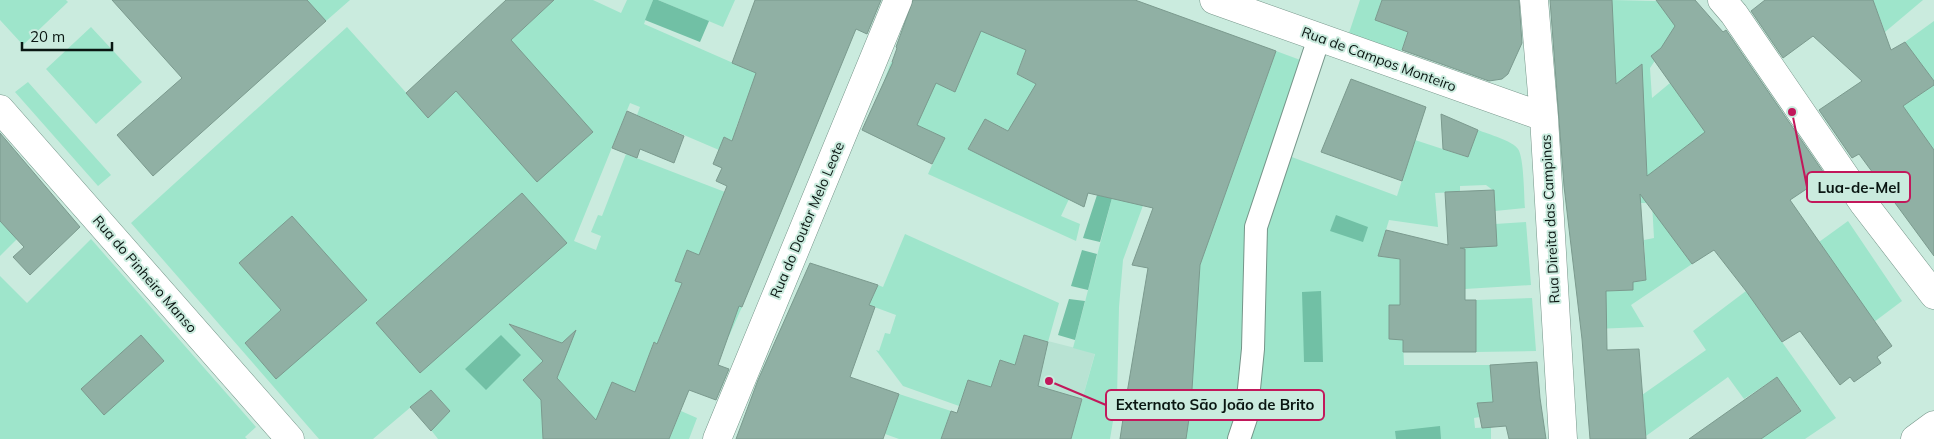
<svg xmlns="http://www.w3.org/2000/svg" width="1934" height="439" viewBox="0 0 1934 439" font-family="Mulish,sans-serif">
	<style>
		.built { fill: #b8e3d3 }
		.green { fill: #9ee5cb }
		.water { fill: #71c0a5 }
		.building { fill: #90b0a4; stroke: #7b9a8e }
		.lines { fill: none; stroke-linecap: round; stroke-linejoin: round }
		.pedestrian-casing { stroke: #759589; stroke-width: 24 }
		.minor-casing { stroke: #759589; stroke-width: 29 }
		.tertiary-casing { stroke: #759589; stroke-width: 29 }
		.pedestrian { stroke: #fff; stroke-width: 22 }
		.minor { stroke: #fff; stroke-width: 28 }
		.tertiary { stroke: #fff; stroke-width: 28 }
		.labels { text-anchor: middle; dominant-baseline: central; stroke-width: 4; stroke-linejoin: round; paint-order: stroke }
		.street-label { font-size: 14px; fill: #0a1612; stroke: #caebde }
		.leader { fill: none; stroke: #c2185b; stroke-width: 2 }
		.callout-dot { fill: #c2185b; stroke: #caebde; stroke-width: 2 }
		.callout { fill: #caebde; stroke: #c2185b; stroke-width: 2 }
		.callout-label { font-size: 15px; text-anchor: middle; font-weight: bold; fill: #0a1612 }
	</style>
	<rect width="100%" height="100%" fill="#caebde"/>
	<path class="built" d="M1024,335L1095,353L1071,439H991Z"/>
	<path class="green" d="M0,0H66L68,2L23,45L0,20Z
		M307,0H350L326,21Z
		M554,0H593L621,13L627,0H653L644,24L825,103L813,134L744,106L736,128L743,131L738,143L724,137L719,150L637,115L640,107L630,103L574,241L596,250L601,236L591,232L598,215L602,216L626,154L751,202L748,210L722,199L699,255L687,250L675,281L742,307L729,336L684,320L682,324L667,319L657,344L653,343L637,393L612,383L600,411L619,419L611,439L592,438L603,428L557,378L569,346L510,324L543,361L523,380L546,405L542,409L543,439H438L431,430L450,411L431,390L373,439H319L131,223L347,27L428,117Z
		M658,0H735L723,27Z
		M1360,0H1382L1375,20L1408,32L1401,52L1349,33Z
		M1612,0L1694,2L1650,68L1652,98L1670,83L1712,127L1675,241L1692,264L1631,305L1644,327L1594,329L1606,321V291L1633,290V282L1646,280L1644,240L1654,238L1652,203H1640L1639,191L1647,176L1645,135L1621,83H1611Z
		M1873,0H1923L1885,32Z
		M971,13L1029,42L1017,74L1081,109L1009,131L985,119L968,149L1069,199L1061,216L1080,224L1076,241L928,174L944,138L917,125L884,81L891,62L955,92Z
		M1934,21V81L1905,42Z
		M91,27L142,82L96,124L46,69Z
		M1276,51L1303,61L1289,156L1397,196L1415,140L1467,157L1478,130C1488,134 1513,141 1518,149C1524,157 1524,197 1525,208L1495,211L1494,191L1486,185L1460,186V192L1435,193L1438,227L1389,220L1378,256L1453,267L1457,248L1495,224L1526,222L1531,285L1465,289H1400V305H1389V339L1403,340L1404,365H1490L1493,402L1477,403L1480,417L1474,418L1475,428L1491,427V439H1186L1200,265Z
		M28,82L111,175L98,186L15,92Z
		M1934,85V151L1903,106Z
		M1156,170L1123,260L1119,307L1117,397L1110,439H1071L1095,354L1073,348L1112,198Z
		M0,220L17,239L0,256Z
		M1848,221L1902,301L1874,322L1819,242Z
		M905,234L1059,303L1048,342L1024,335L1015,365L1000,360L991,387L968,380L959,406L903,386L876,350L879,351L885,333L890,334L896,315L869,305L878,285L883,287Z
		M91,239L256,427L245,437L247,439H0V276L27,303Z
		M1746,291L1836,418L1805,439H1761L1801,410L1777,377L1744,399L1728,377L1646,436L1642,395L1706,350L1693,331Z
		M1532,298L1536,351L1476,352V300Z
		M899,394L951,411L941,439H899L885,434Z
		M681,411L697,418L689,439H669Z"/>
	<path class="water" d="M653,0H658L709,21L700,42L645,20Z
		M1097,195L1112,198L1100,242L1083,238Z
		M1336,215L1368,227L1363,242L1330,231Z
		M1082,250L1097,254L1088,290L1071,286Z
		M1321,291L1323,362H1304L1302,292Z
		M1069,299L1085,301L1075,340L1058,335Z
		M501,335L521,355L486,390L465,369Z
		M1440,426L1441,439H1396L1395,431Z"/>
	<path class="building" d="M112,0H307L326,21L153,176L117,135L182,78Z
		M506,0H554L511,40L593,132L537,182L456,91L428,118L406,93Z
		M755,0H881L867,34L856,29L742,307L739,306L718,365L729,369L716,400L689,390L669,439H543L541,400L523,380L543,361L509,324L562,343L576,330L557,378L596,420L612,382L635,392L654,342L657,344L682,283L675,281L687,250L699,255L727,186L716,181L722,168L713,164L724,137L732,141L756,73L732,63Z
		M913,0H1135L1276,51L1200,265L1191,405L1186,439H1120L1124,412H1126V399L1148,268L1132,265L1153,208L1088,193L1084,207L968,149L985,119L1008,131L1036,84L1017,74L1026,50L981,31L955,92L936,83L917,125L945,138L932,164L862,130L893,62H892L897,48L896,47Z
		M1382,0H1519L1522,43L1508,74L1502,79L1489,81L1402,50L1408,32L1375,20Z
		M1550,0H1612L1616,84L1642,64L1647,176L1705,132L1651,56L1661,48L1675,26L1656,0H1695L1723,32L1726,30L1826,176L1790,200L1892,346L1877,357L1881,363L1854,382L1850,377L1840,385L1800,331L1782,342L1746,291L1714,250L1692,264L1640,194L1646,280L1633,282V290L1606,291L1607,350L1639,349L1646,439H1590L1582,339L1564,186Z
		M1765,0H1873L1891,50L1905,42L1934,81V85L1903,106L1934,150V256L1859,154L1852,158L1819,110L1862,81L1813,36L1783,58L1751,11Z
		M1351,79L1426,107L1402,181L1321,152Z
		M627,111L684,136L674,163L640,149L637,158L612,148Z
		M1441,114L1478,130L1468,157L1443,149Z
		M0,133L80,227L30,275L13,257L24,247L0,221Z
		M1494,190L1497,246L1460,248L1465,249V300H1476V352H1403V340L1389,339V305H1400V259L1378,256L1386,230L1448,245L1445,192Z
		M522,193L567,243L420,373L376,323Z
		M292,216L367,300L276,379L245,343L281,310L239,263Z
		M810,263L878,285L869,305L875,307L850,377L899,394L883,439H736L758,380Z
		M141,335L164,361L104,415L81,389Z
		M1024,335L1048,342L1038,386L1082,399L1071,439H941L951,411L957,413L968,380L991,387L1000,360L1015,365Z
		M1537,362L1540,398L1546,439H1509L1506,426L1482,428L1477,403L1493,402L1490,365Z
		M1777,377L1801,411L1761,439H1689Z
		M431,390L450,411L431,431L410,407Z"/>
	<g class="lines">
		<defs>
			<path id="pedestrian" d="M1239,439L1246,418L1253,349L1256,227L1319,38"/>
			<path id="minor" d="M1214,0L1544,117
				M1534,0L1544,117L1563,439
				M1722,0L1734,14L1864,204L1934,295
				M0,109L290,439
				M717,439L898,0"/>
			<path id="tertiary" d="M1915,439L1934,425"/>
		</defs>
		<use href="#pedestrian" class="pedestrian-casing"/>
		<use href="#minor" class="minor-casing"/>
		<use href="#tertiary" class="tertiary-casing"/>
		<use href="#pedestrian" class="pedestrian"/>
		<use href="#minor" class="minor"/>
		<use href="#tertiary" class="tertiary"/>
	</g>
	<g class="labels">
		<g class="street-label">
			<text transform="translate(1379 59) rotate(20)">Rua de Campos Monteiro</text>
			<text transform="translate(1550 219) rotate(-93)">Rua Direita das Campinas</text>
			<text transform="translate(807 220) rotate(-67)">Rua do Doutor Melo Leote</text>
			<text transform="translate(145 274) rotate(49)">Rua do Pinheiro Manso</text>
		</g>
	</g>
	<path class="leader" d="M1792 112L1807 187M1049 381L1106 405"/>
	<g class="callout-dot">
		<circle cx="1792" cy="112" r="5"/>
		<circle cx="1049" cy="381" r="5"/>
	</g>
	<g class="callout">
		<rect x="1807" y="172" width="103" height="30" rx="5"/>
		<rect x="1106" y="390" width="218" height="30" rx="5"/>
	</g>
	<g class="callout-label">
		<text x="1859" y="193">Lua-de-Mel</text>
		<text x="1215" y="410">Externato São João de Brito</text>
	</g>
	<path d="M22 42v8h90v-8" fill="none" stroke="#0a1612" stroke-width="2.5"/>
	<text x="30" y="42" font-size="15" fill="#0a1612" stroke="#caebde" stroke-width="4" paint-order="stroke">20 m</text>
</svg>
